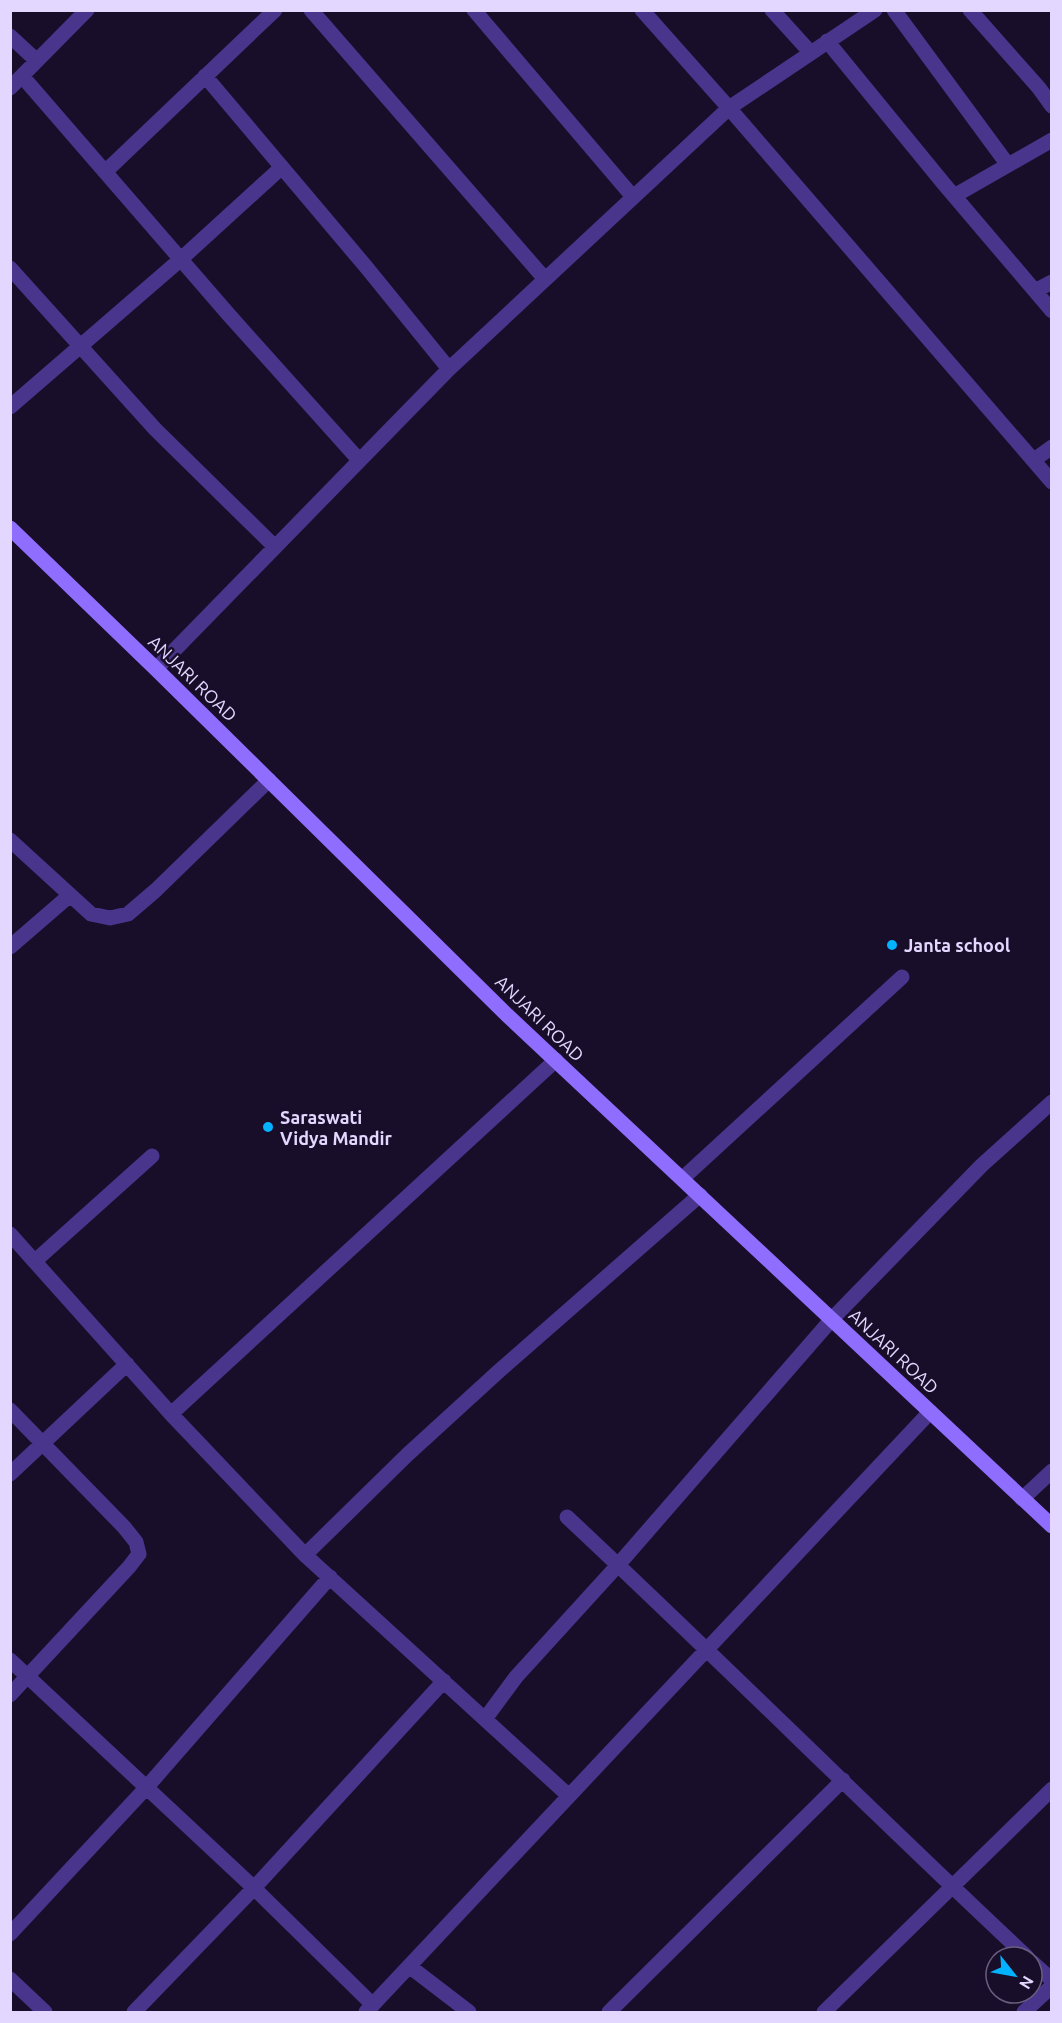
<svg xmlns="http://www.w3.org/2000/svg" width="1062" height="2023" viewBox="0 0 1062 2023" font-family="Ubuntu,sans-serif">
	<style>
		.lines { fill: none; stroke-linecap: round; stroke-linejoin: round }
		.street { stroke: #4a358d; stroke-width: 15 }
		.secondary { stroke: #8f6eff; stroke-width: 15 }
		.poi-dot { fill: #03b2ff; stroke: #180e2a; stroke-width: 2 }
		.labels { text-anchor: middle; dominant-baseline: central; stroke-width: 5; stroke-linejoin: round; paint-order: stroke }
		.street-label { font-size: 18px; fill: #e4d7ff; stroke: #180e2a }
		.poi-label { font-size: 18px; font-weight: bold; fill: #e4d7ff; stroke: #180e2a; text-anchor: start }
	</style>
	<rect width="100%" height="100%" fill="#180e2a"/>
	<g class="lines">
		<path class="street" d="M311,10L545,279
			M474,10L633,197
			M642,10L729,108L1052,482
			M772,10L810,52
			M894,10L1008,165
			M970,10L1039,88L1052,106
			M10,36L37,61
			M827,41L944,184L1052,311
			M22,76L229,315L359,460
			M205,76L367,268L449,369
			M10,88L87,10
			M105,172L275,10
			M954,196L1052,140
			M10,268L155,429L275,547
			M1035,291L1052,282
			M10,407L181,259L282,167
			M1034,460L1052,447
			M156,669L449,369L729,108L875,10
			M10,840L91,914L110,918L128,914L156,890L269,780
			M10,947L69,896
			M683,1178L902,977
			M10,1234L171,1414L305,1555L569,1796
			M35,1261L152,1156
			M10,1410L124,1527L136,1542L139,1554L129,1567L10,1695
			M171,1414L556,1060
			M10,1474L127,1364
			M1022,1499L1052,1471
			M567,1517C722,1662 872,1812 1027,1957
			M305,1555L407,1455L499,1371L700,1195
			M10,1660L254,1888L373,2005
			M485,1719L516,1677L618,1565L832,1319L982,1165L1052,1102
			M10,1934L146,1788L330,1577
			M1032,1962L1052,1980
			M409,1966L469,2012
			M10,1979L45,2012
			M134,2012L254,1888L444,1681
			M366,2012L930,1412
			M609,2012L843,1780
			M824,2012L1052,1789
			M1024,2012L1052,1986"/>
		<path class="secondary" d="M10,528L156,669L507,1015L1052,1526"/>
	</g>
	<g class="poi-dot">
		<circle cx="892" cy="945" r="6"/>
		<circle cx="268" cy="1127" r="6"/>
	</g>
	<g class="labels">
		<g class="street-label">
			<text transform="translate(193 678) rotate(44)">ANJARI ROAD</text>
			<text transform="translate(540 1018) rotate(44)">ANJARI ROAD</text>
			<text transform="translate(894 1351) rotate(43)">ANJARI ROAD</text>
		</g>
		<g class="poi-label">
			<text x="904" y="945">Janta school</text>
			<text x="280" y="1117">Saraswati<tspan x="280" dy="21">Vidya Mandir</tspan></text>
		</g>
	</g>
	<rect width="1062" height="2023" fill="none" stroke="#e4d7ff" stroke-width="24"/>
	<g transform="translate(1014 1975) rotate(121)"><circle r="28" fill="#180e2a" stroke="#6a5e7f" stroke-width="1.5"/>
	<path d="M0-4.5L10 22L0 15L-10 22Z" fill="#03b2ff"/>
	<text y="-9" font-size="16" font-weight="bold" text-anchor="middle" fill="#e4d7ff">N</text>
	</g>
</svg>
